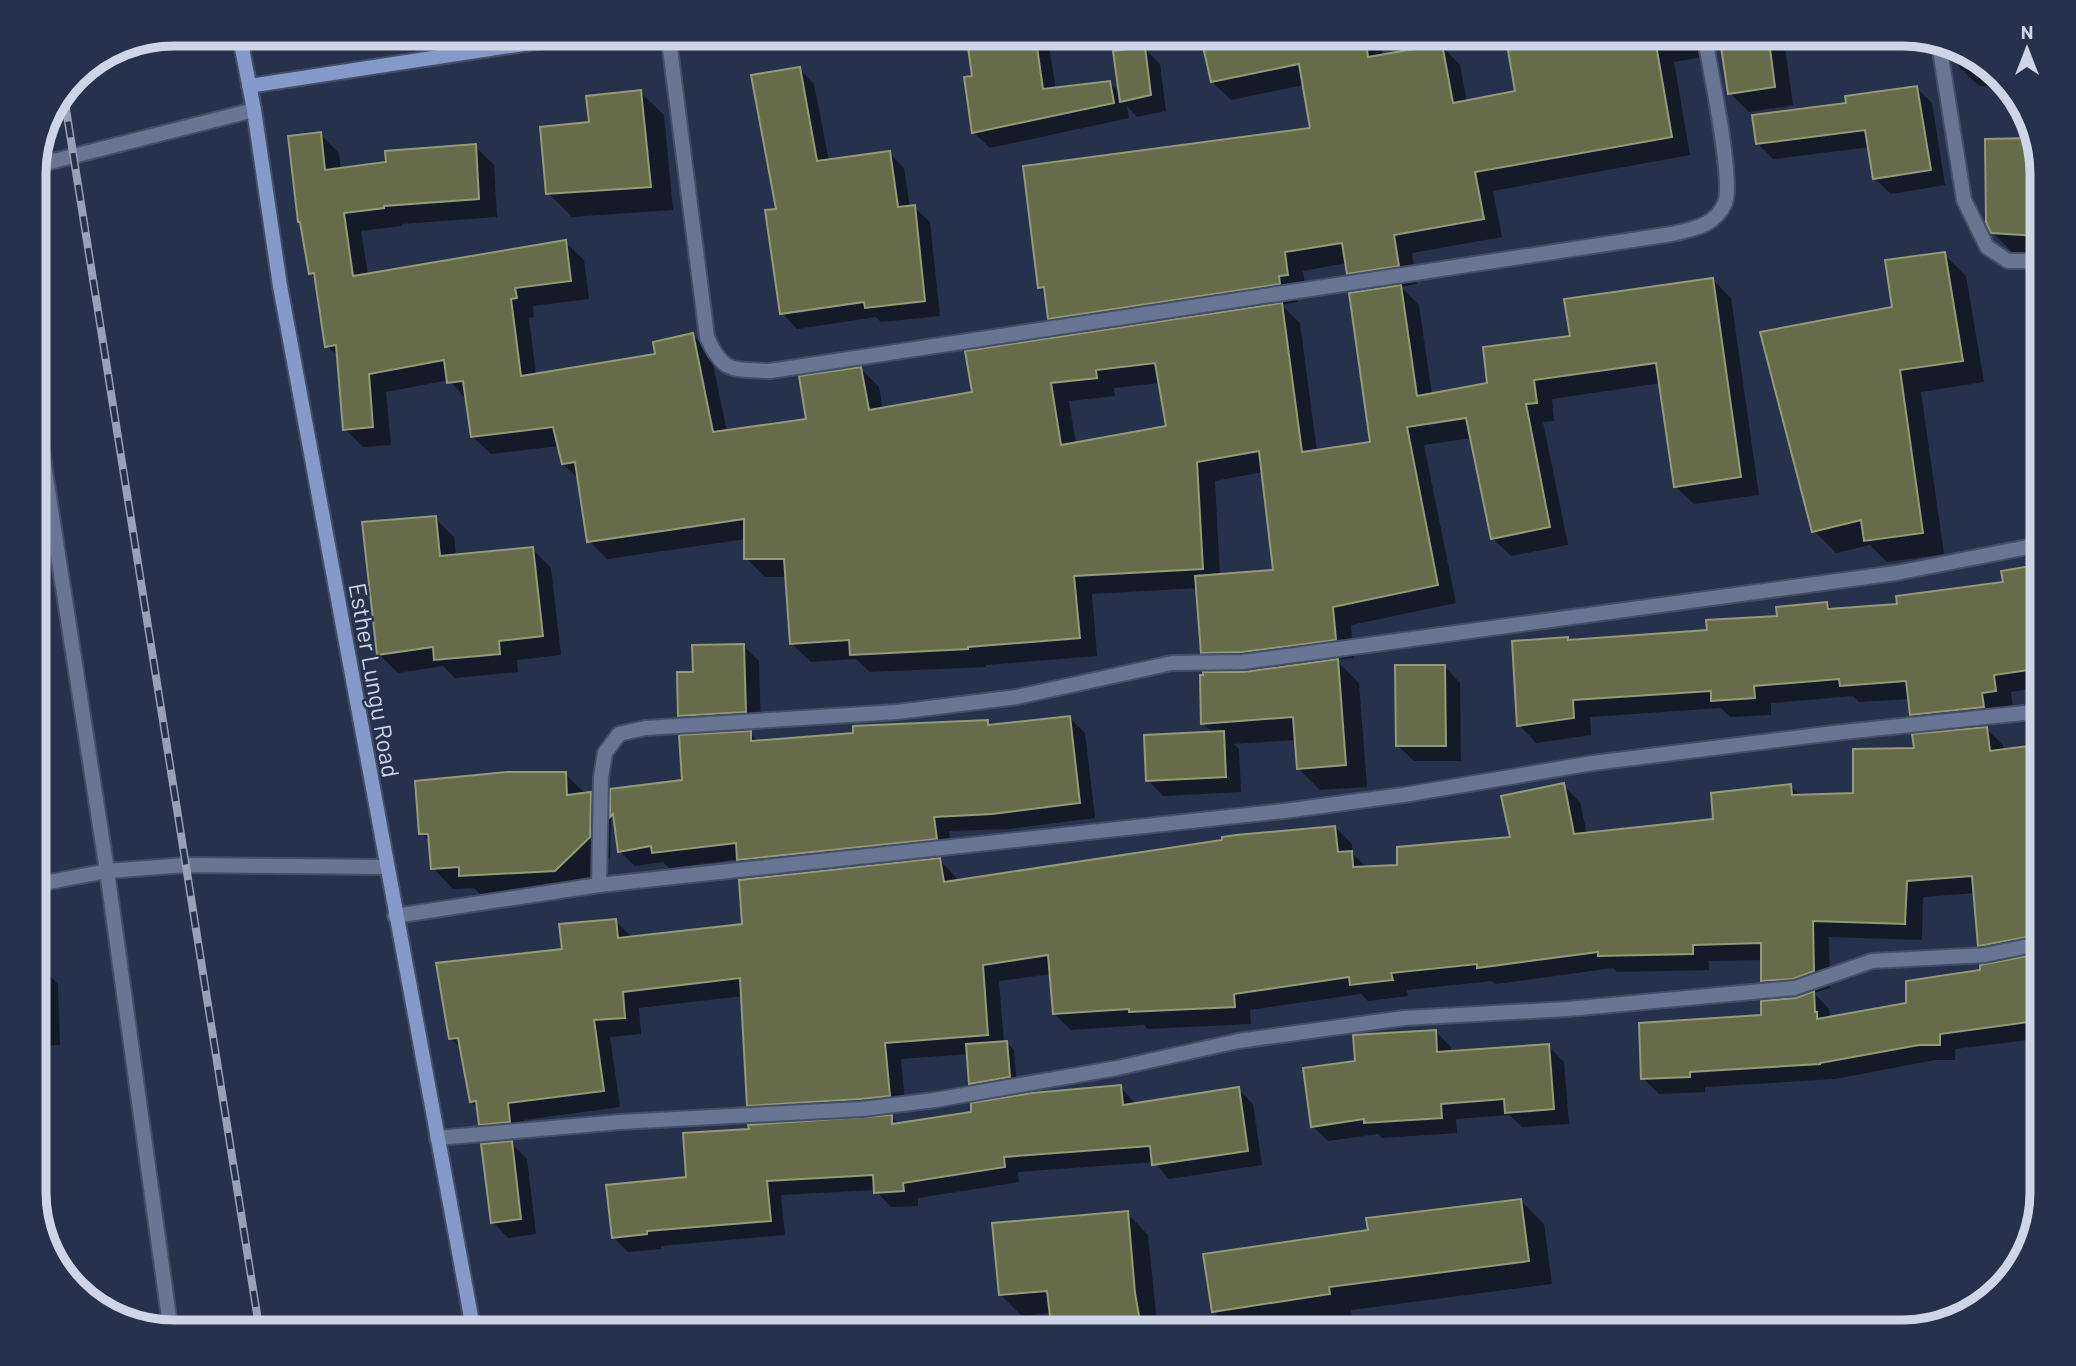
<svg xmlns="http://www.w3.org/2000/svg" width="2076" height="1366" viewBox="0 0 2076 1366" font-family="Barlow,sans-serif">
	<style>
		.shadow { fill: #0007; fill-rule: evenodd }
		.building { fill: #666b4a; stroke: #949a78; stroke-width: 2; fill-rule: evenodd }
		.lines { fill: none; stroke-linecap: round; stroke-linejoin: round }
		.street-casing { stroke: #444f67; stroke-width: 18 }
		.secondary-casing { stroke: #444f67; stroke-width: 18 }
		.street { stroke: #687593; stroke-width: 14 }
		.secondary { stroke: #869aca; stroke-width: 14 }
		.rail-casing { stroke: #98a1b5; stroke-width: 8 }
		.rail { stroke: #26314b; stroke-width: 5; stroke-dasharray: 16; stroke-linecap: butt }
		.labels { text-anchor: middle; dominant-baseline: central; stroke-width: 5; stroke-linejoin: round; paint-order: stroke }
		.street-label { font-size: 24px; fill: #cdd5e6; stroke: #26314b }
		.rim { fill: none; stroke: #cdd5e6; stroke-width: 9 }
	</style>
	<rect width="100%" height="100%" fill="#26314b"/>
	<path class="shadow" d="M416,33H461L462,36L425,42Z
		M968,33H1047L1056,90L1110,83L1121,94L1145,49L1160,64L1166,111L1137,117L1127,106L1129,118L990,148L974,133L966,79L974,78Z
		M1202,33H1379L1383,56L1442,46L1460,65L1467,102L1517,92L1507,33H1783L1793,105L1749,112L1730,93L1722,41L1713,48V55L1674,62L1690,155L1493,191L1502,237L1412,253L1417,284L1401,287L1419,305L1432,395L1489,385L1572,337L1713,280L1731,298L1759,495L1694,504L1675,486L1661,383L1552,399L1554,421L1543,422L1568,545L1511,556L1492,538L1472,438L1424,445L1456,603L1351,625L1354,658L1336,660L1359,683L1367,787L1320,790L1298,768L1296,740L1234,744L1239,749L1241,792L1163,796L1148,780L1213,733L1202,723L1225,674L1203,652L1198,588L1092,594L1097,656L986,665V667L870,672L856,659L811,662L792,644L787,577H765L746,558V539L607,559L589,541L579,479L563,464L559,446L491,454L472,436L468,401L449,380L386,392L391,445L363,447L345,429L339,357L327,346L317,280L310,273L320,134L339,153L341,170L388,163L475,146L494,165L497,217L402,224V226L361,231L368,275L565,242L584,260L589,299L533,306L534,317L529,318L536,375L657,356L693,335L711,354L727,432L808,421L861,369L879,387L883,410L974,393L1069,337L1050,318L1047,294L1040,287L1312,129L1304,85L1231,100L1212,82ZM1347,263L1348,273L1367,292L1372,444L1317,452L1300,323L1281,305L1298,302L1297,295L1306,293L1303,271ZM1160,383L1168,427L1076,444L1069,401L1115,396L1114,388ZM1263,472L1275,572L1220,576L1215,481Z
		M1959,50L1981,57L2008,86H1979L1959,67Z
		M799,68L814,84L829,161L889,153L904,168L910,208L914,207L930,222L940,316L881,322L876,317L797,329L782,313L778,210Z
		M1916,87L1932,103L1945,185L1891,194L1875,179L1870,147L1773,159L1757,143L1848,104Z
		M640,92L664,115L673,210L572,217L548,193L591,123Z
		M2033,136L2043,173V254L2012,252L1992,232Z
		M1944,254L1966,276L1984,382L1921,392L1944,554L1887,562L1870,545L1836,553L1814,531L1894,309Z
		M2043,391V512L2039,509L2028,392Z
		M435,518L454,537L456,556L532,549L551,568L561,655L517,660L518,672L455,678L443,666L398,673L379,654Z
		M2043,566V687L2011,692L2013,708L1999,710L2001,724L1984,726L2003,745L2004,751L2043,745V1038L1955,1049V1060H1935L1835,1079L1705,1087V1092L1659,1094L1643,1078L1763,1017L1783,1001L1763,981V960L1709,961V970L1617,972L1613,968L1496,984L1492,981L1407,990L1408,996L1368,1001L1361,994L1250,1010L1251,1024L1147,1029L1144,1025L1071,1030L1054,1014L1051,974L999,981L1004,1043H1007L1014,1050L1017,1084L978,1091L971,1083L969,1054L901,1059L906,1112L888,1114L899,1124L1121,1087L1136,1105L1238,1089L1253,1104L1262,1165L1169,1179L1154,1162L1018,1172L1019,1182L918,1198V1206L891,1207L875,1190L781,1195L785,1235L661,1246V1249L628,1252L613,1237L751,1130L785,1124V1121L766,1122L749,1105L743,996L639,1008L641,1034L610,1037L620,1107L524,1120L526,1138L508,1140L527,1159L536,1234L508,1238L493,1222L500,1144L480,1124L478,1109L471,1102L462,1049L450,1038L564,950L615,921L633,938L743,925L939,860L956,877L957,882L1335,827L1352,844V853L1367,868L1399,867L1512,839L1563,785L1580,802L1587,834L1715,821L1791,786L1801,797L1855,795L1916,749L1931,734L1912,715L1910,699L1859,702L1853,696L1771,703V715L1730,717L1721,708L1590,717L1591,735L1536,743L1519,725L1567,639L1570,642L1709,632L1779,617L1827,604L1833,610L1899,606L2005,584ZM1975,893L1980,945L1998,963L1908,1004L1830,1018L1829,1009L1814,993L1830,988L1829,937L1922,940L1923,897Z
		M744,646L759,661L761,727L695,731L680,716L694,673Z
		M1445,667L1460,683L1461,761H1414L1398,746Z
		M1070,718L1085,733L1095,818L1009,829L949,831L952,854L754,875L739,859L669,868L663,862L635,866L619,851L615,820L611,816L610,858L576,891L482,896L474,888L453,889L433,868L430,842L421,833L565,774L586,794H590L612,815V791L684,782L750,733L759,742L987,722L992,726Z
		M34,969H43L58,984L60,1045L34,1046Z
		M1435,1031L1451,1047V1053L1548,1046L1564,1062L1569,1124L1522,1127L1509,1115L1456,1119L1457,1133L1382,1138L1378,1134L1328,1141L1312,1126L1357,1063Z
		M1521,1201L1544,1224L1552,1284L1351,1310L1352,1317L1245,1333H1235L1213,1311L1370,1231Z
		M1127,1213L1148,1235L1158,1333H1054L1051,1313L1022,1316L1000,1294Z"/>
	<path class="building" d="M966,33H1035L1043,89L1110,81L1114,103L972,133L964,77L972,76Z
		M1200,33H1375L1377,47L1367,49L1368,57L1442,44L1453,103L1515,91L1505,33H1654L1672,137L1475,172L1484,219L1394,235L1399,266L1347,274L1342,243L1285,252L1288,275L1279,276L1280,284L1048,319L1044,287L1038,288L1023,166L1310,128L1299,64L1211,82Z
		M1719,33H1768L1775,87L1728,94Z
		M1145,47L1151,95L1120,102L1113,51Z
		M800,67L817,161L890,151L898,207L915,205L925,301L865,308L864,302L780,314L765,210L776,209L751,75Z
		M1917,86L1931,170L1873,179L1865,130L1756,144L1752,115L1846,103L1845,96Z
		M641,90L651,187L546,194L540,127L589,122L586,96Z
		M321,132L325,170L386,162L385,151L476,144L479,199L384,206V208L344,213L353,276L566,240L571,281L515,288L517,298L511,299L521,376L655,354L653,342L693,333L713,432L806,419L799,376L861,367L869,410L972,392L965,351L1282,303L1302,452L1370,442L1349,293L1401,285L1417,396L1487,383L1483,347L1570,336L1564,299L1713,278L1741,477L1674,487L1656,363L1534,380L1537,403L1526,404L1550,527L1491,539L1466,418L1407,427L1438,585L1333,607L1336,640L1242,652L1201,653L1195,576L1273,570L1259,451L1197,462L1203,569L1074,576L1080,638L968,647V649L850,655L849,640L790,644L784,559H744V519L587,542L575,462L562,464L553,427L471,437L463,381L447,383L444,360L369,374L373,427L343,430L336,345L325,347L314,273L309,274L300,222H298L288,136ZM1155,363L1166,426L1061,445L1051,383L1097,378L1096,370Z
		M2033,138L2043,173V191H2038L2036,236L1991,233L1986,222L1985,139Z
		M1945,252L1963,361L1900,370L1923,533L1864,541L1861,520L1812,532L1760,332L1892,307L1885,260Z
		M436,516L440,556L533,547L543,636L499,641L500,654L434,660L433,647L377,655L362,522Z
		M2043,564V668L1994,675L1996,691L1982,693L1984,707L1910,715L1906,681L1840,686L1839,679L1754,686L1755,698L1711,701V691L1573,700L1574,718L1517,726L1512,641L1568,637V640L1707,630L1706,620L1777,616L1776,607L1827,602L1828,609L1897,604L1896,596L2003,582L2001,571Z
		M744,644L746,712L678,716L677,672H693L692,645Z
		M1338,659L1346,765L1297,769L1293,717L1201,724L1200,675H1203V672H1244Z
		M1395,665H1445L1446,746H1396Z
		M1070,716L1080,803L992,814L934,817L937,839L737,860L736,843L652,853L651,846L618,852L613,814L610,817V789L682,780L679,735L751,731V741L853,733V726L988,720V725Z
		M1987,727L1990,751L2043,744V816L2034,817L2043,934L1978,946L1972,876L1907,881L1905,924L1813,921L1814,971L1793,979L1761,981V943L1693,945V954L1598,956V952L1477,968V964L1391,973L1393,980L1350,985L1349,977L1234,994L1235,1007L1129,1012V1009L1053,1014L1048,955L983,965L988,1035L885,1043L890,1096L861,1099L747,1106L740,978L623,992L625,1018L594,1020L604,1091L508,1103L510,1122L479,1125L476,1101L470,1102L458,1038L449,1039L436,963L562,949L559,924L616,919L618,938L742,924L739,880L940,858L944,882L1222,840V837L1236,835L1335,826L1338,852L1352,851L1353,867L1397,865V847L1510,837L1501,796L1564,783L1574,834L1713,819L1711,793L1791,784L1792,795L1853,793V749L1914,748L1912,734Z
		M1224,731L1226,777L1146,781L1144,735Z
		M507,772H566L567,795L591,792L590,837L555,871L459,876V867L431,869L428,834H419L415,781Z
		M2043,953V1020L1940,1034V1045H1919L1820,1063V1064L1690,1072V1077L1641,1079L1639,1023L1761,1015V1001L1796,998L1814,991L1815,1012H1817V1019L1906,1003V981L1980,970V965Z
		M1436,1030L1437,1052L1549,1044L1554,1109L1505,1113L1504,1099L1441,1104L1442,1118L1364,1123V1119L1311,1127L1303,1068L1355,1061L1353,1035Z
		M1007,1041L1010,1077L969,1084L966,1044Z
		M1121,1085L1123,1105L1239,1087L1248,1151L1152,1165L1150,1146L1004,1157L1005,1167L903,1183L904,1191L874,1193L873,1175L767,1181L771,1221L647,1231V1234L612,1238L606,1185L686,1177L683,1133L749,1129L748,1125L892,1115V1124L971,1112V1103L1032,1093Z
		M512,1141L521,1219L491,1223L481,1144Z
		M1521,1199L1529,1261L1329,1287L1330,1294L1212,1312L1203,1254L1368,1230L1366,1218Z
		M1128,1211L1135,1293L1142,1333H1052L1047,1291L999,1295L992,1223Z"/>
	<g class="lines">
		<defs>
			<path id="street" d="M668,33L707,337C723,374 733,369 770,371L1672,234C1693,229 1715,226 1725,203C1734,180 1709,64 1704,33
				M1939,44L1964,200L1987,247L2008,261H2043
				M34,166L254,110
				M34,400L107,871L171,1332
				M34,885L107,871L186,865L386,867
				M599,885L601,777L605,753L619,734L645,728L897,712L1017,697L1172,663L1243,662L1896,573L2043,544
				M395,916L599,885L1284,811L1403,795L1593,763L1834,733L2043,711
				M437,1138L620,1122L862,1109L935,1100L1117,1068L1238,1041L1404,1018L1568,1009L1795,988L1872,961L1985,955L2043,943"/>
			<path id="secondary" d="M239,33L254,110L280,286L474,1333
				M249,86L595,33"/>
		</defs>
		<use href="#street" class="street-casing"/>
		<use href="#secondary" class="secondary-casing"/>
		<use href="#street" class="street"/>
		<use href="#secondary" class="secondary"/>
		<defs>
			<path id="rail" d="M63,90L260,1333"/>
		</defs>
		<use href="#rail" class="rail-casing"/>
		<use href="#rail" class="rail"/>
	</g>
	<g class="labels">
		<g class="street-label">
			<text transform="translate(375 680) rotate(80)">Esther Lungu Road</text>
		</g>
	</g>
	<path d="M0 0H2076V1366H0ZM174 46H1902A128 128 0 0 1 2030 174V1192A128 128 0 0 1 1902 1320H174A128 128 0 0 1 46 1192V174A128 128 0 0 1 174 46Z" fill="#26314b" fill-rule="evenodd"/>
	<path class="rim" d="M174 46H1902A128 128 0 0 1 2030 174V1192A128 128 0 0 1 1902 1320H174A128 128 0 0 1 46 1192V174A128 128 0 0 1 174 46Z"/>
	<g transform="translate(2027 49)" stroke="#26314b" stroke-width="5" paint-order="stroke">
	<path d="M0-5L12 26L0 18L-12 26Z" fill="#cdd5e6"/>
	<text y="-10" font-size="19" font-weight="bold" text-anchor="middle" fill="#cdd5e6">N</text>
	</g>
</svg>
